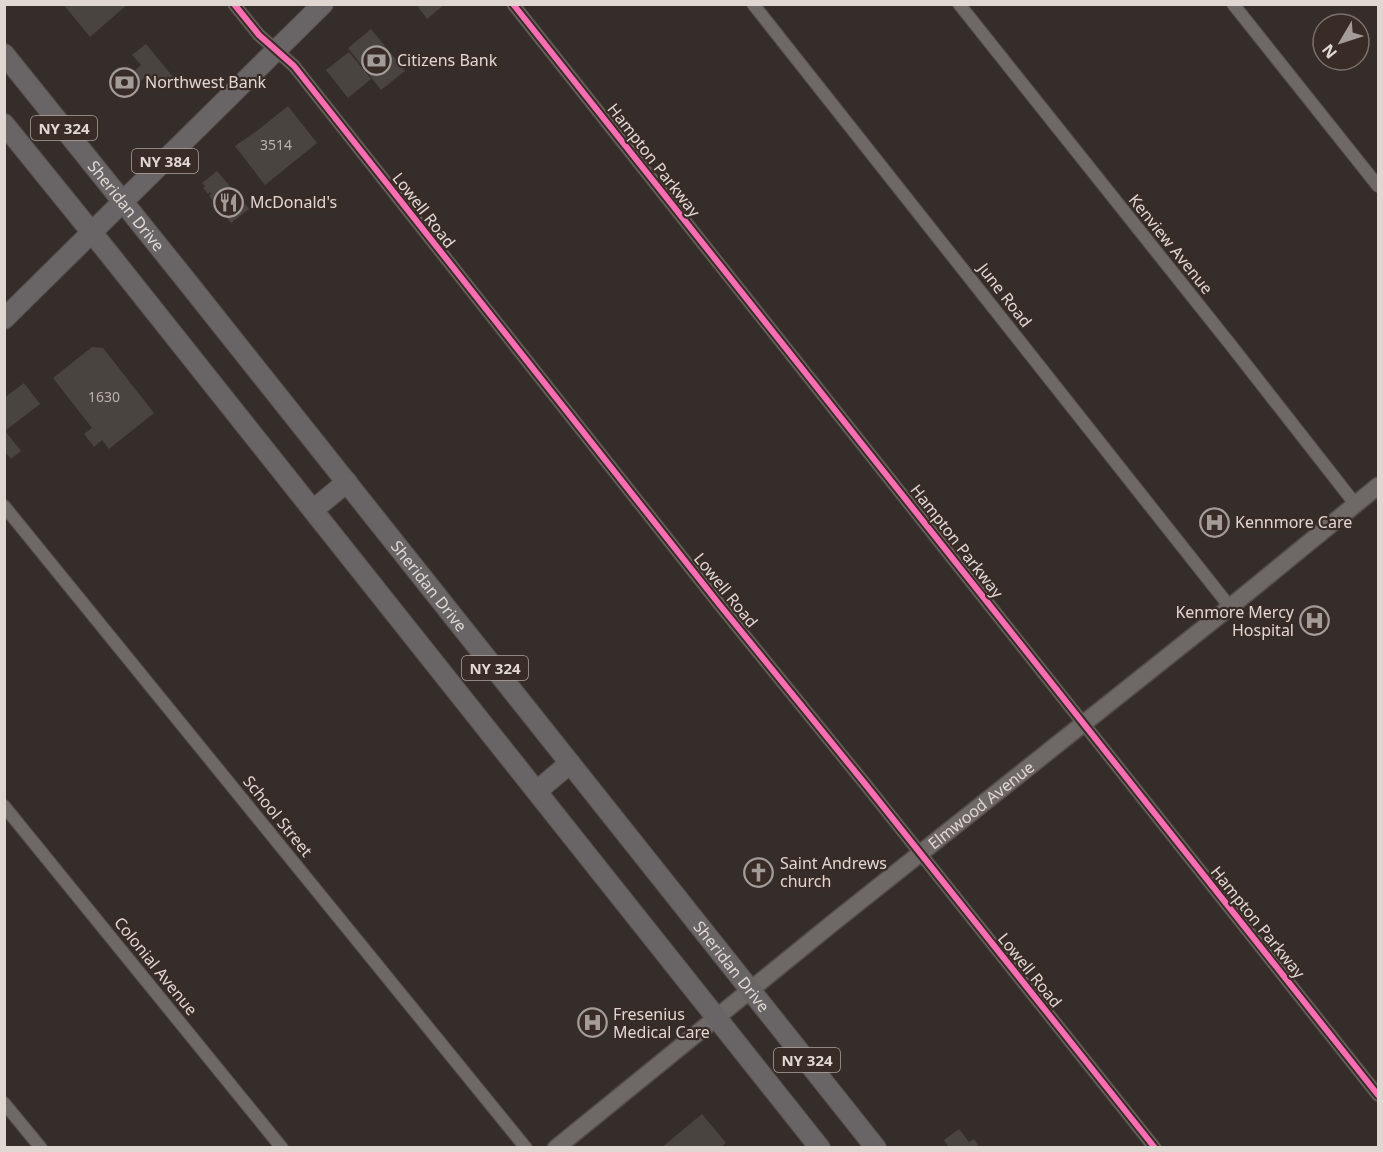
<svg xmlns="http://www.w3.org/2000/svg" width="1383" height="1152" viewBox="0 0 1383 1152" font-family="'Noto Sans',sans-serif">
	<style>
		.building { fill: #4a4441 }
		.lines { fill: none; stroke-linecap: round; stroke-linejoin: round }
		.street-casing { stroke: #534c49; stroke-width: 14 }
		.secondary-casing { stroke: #534c49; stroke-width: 19 }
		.primary-casing { stroke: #534c49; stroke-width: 22 }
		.street { stroke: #6e6866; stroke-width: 12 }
		.secondary { stroke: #6e6866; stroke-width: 16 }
		.primary { stroke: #696466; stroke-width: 20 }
		.cycleway-casing { stroke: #392b25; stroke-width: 10 }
		.cycleway { stroke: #f96db3; stroke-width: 6 }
		.labels { text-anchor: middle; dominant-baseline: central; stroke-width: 4.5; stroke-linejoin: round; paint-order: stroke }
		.number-label { font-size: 14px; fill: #bab2ae }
		.shield { fill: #392b25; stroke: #aea39f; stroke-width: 1.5 }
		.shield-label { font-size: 15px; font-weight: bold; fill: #e0d7d3 }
		.poi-label { font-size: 16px; fill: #e0d7d3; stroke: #392b25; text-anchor: start }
		.street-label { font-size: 16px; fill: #e0d7d3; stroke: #392b25 }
	</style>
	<rect width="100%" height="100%" fill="#352d2a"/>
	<path class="building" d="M63,4H128L90,37Z
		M416,4H445L427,19Z
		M371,29L405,71L381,90L348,48Z
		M146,44L173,77L160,88L149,74L134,86L138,90L130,96L111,73L119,67L127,77L141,65L132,55Z
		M349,52L371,79L348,98L326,70Z
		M288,106L317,143L265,185L235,146L258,130Z
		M217,171L249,209L231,223L209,196L211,194L210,192L208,194L203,188L205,186L202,183Z
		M92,347L103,348L154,413L109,449L102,440L94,447L84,434L92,428L53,378Z
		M24,383L40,404L5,431L21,451L11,459L4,451V398Z
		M702,1114L726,1143L720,1148H661Z
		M959,1129L969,1142L974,1139L980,1148H949L944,1140Z"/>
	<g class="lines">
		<defs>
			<path id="street" d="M234,4L259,35L294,66L719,604L866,785L1155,1148
				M513,4L1378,1095
				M753,4L1230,607
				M959,4L1230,344L1356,505
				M1233,4L1378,186
				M4,506L526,1148
				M4,806L282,1148
				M4,1103L41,1148"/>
			<g id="secondary">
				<path id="s1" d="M556,1148L834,922L1230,607L1378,486"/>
			</g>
			<g id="primary">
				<path id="s2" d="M4,54L181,274L876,1148"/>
				<path d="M4,124L110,255L820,1148"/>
				<path d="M4,319L323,4"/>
				<path d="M313,510L347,482"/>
				<path d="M537,791L570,763"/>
			</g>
		</defs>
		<use href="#street" class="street-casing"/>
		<use href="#secondary" class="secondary-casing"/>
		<use href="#primary" class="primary-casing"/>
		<use href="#street" class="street"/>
		<use href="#secondary" class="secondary"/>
		<use href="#primary" class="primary"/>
		<defs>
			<path id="cycleway" d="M234,4L259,35L294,66L719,604L866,785L1155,1148
				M513,4L1378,1095"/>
		</defs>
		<use href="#cycleway" class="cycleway-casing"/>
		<use href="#cycleway" class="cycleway"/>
	</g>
	<defs>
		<symbol id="bank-ring" viewBox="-11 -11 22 22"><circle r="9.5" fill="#392b25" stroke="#a49c98" stroke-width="1.5"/><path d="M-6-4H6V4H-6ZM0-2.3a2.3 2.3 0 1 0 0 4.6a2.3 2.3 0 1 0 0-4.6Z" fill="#a49c98"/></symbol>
		<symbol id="restaurant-ring" viewBox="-11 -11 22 22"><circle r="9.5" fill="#392b25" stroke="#a49c98" stroke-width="1.5"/><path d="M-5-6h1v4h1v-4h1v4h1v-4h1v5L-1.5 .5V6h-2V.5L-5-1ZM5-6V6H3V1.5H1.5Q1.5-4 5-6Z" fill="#a49c98"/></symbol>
		<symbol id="hospital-ring" viewBox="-11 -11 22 22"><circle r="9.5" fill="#392b25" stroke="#a49c98" stroke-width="1.5"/><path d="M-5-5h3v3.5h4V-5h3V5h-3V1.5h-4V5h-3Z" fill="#a49c98"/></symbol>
		<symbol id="church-ring" viewBox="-11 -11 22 22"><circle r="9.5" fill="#392b25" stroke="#a49c98" stroke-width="1.5"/><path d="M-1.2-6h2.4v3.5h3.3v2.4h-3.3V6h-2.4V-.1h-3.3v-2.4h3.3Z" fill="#a49c98"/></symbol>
	</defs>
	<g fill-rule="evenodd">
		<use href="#bank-ring" x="360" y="44" width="33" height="33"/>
		<use href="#bank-ring" x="108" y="66" width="33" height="33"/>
		<use href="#restaurant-ring" x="212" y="186" width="33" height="33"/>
		<use href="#hospital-ring" x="1198" y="506" width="33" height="33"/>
		<use href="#hospital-ring" x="1298" y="604" width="33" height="33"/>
		<use href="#church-ring" x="742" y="856" width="33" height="33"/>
		<use href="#hospital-ring" x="576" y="1006" width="33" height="33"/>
	</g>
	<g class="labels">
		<g class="number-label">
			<text x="276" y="144">3514</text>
			<text x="104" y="396">1630</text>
		</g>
		<g class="shield">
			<rect x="31" y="116" width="66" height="24" rx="4.5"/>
			<rect x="132" y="149" width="66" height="24" rx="4.5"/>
			<rect x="462" y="656" width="66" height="24" rx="4.5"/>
			<rect x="774" y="1048" width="66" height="24" rx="4.5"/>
		</g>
		<g class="shield-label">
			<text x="64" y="128">NY 324</text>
			<text x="165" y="161">NY 384</text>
			<text x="495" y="668">NY 324</text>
			<text x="807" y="1060">NY 324</text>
		</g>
		<g class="poi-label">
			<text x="397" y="60">Citizens Bank</text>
			<text x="145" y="82">Northwest Bank</text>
			<text x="250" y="202">McDonald's</text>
			<text x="1235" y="522">Kennmore Care</text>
			<text x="1294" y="612" text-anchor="end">Kenmore Mercy<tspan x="1294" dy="18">Hospital</tspan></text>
			<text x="780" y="863">Saint Andrews<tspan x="780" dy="18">church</tspan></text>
			<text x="613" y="1014">Fresenius<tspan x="613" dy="18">Medical Care</tspan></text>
		</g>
		<g class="street-label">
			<text transform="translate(654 160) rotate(52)">Hampton Parkway</text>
			<text stroke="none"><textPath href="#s2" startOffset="195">Sheridan Drive</textPath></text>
			<text transform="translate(424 210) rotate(52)">Lowell Road</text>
			<text transform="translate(1171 244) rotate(51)">Kenview Avenue</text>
			<text transform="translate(1005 295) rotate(52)">June Road</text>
			<text transform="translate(957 541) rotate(52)">Hampton Parkway</text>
			<text stroke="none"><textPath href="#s2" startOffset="681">Sheridan Drive</textPath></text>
			<text transform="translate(726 590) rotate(51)">Lowell Road</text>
			<text stroke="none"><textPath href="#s1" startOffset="546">Elmwood Avenue</textPath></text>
			<text transform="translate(278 816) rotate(51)">School Street</text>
			<text transform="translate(1258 922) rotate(51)">Hampton Parkway</text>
			<text transform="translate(156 966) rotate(51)">Colonial Avenue</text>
			<text stroke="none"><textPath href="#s2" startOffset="1167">Sheridan Drive</textPath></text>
			<text transform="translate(1030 970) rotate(51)">Lowell Road</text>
		</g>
	</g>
	<rect width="1383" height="1152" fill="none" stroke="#e0d7d3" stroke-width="12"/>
	<g transform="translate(1341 42) rotate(231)"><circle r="28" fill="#392b25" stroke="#7c706b" stroke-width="1.5"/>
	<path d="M0-4.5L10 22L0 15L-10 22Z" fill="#a49c98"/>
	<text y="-9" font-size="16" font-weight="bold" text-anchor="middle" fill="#e0d7d3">N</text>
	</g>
</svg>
